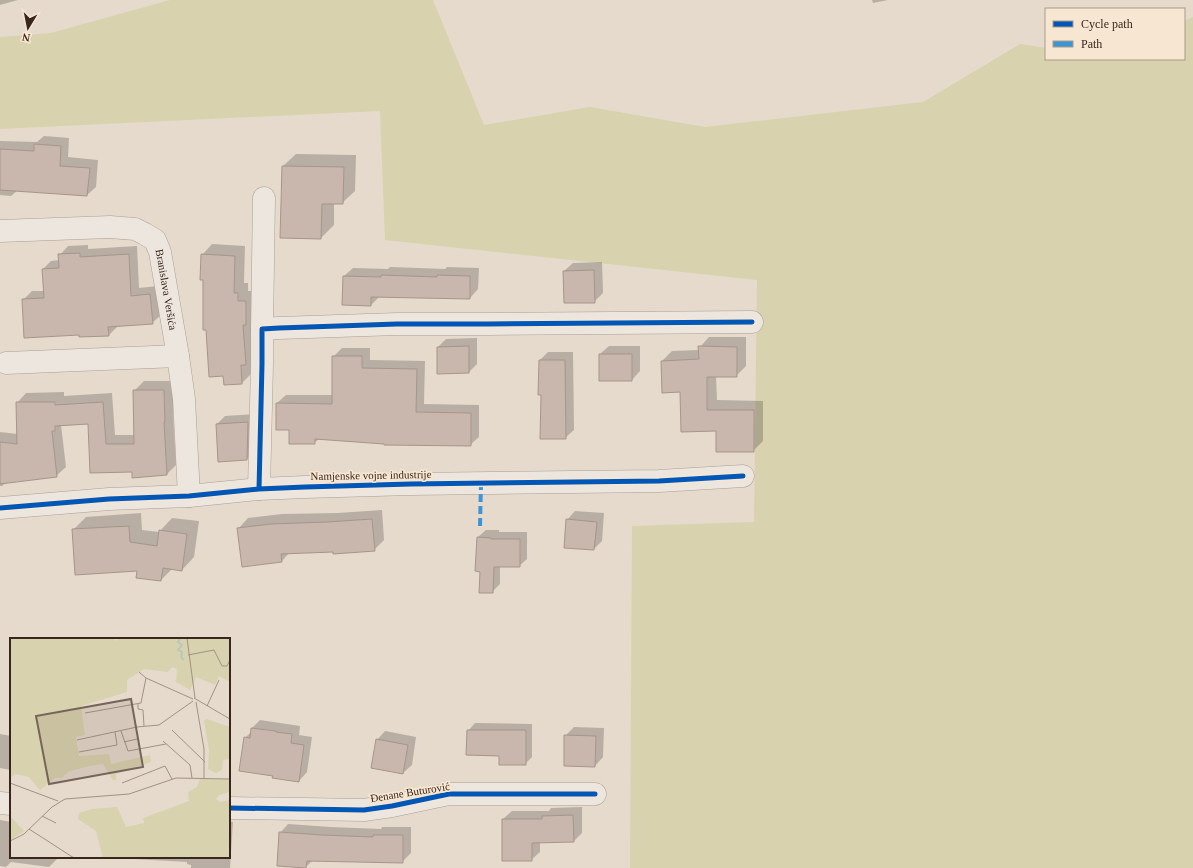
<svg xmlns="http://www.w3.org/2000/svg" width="1193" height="868" viewBox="0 0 1193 868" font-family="Georgia,serif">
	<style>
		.green { fill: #d9d2ae }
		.shadow { fill: #0003 }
		.building { fill: #c9b7ad; stroke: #a6958b }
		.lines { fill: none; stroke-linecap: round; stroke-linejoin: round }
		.minor-casing { stroke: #ab9f95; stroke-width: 23 }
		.minor { stroke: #ede6de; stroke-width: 22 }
		.quiet { stroke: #3e95d5; stroke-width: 4; stroke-dasharray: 8 4; stroke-linecap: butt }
		.cycleway-casing { stroke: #f7e6d1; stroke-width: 8 }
		.cycleway { stroke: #0057b8; stroke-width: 5 }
		.labels { text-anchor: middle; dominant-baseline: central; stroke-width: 3.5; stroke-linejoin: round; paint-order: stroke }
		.street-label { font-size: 11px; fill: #39261d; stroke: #f7e6d1 }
		.inset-river { fill: none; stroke: #b8c9bc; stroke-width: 2 }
		.inset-road { fill: none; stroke: #a19286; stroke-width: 1 }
		.view { fill: #76655a; fill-opacity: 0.15; stroke: #76655a; stroke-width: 2 }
		.inset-edge { fill: none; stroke: #39261d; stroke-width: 2 }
	</style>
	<rect width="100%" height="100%" fill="#e6dacc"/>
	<path class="green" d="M170,0H433L484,125L590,107L705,127L923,102L1020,44L1046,48V59H1184V21L1193,17V868H630L632,526L754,522L757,280L385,240L380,111L0,129V37L51,33Z"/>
	<path class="shadow" d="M0,0H18L0,5Z
		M872,0H888L873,3Z
		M44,136L69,138L68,157L98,160L96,187L87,195L17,191L11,196L0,195V141L37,142Z
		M296,154L356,155L355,191L342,203H334V225L321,238L283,166Z
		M212,244L245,246L244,283H248V291H256L252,373L242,383L224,375L204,279L202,255Z
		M88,245V249L137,246L139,288L158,286L161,315L152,323L118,326L109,335L80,334L23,300L32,291H44L43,269L51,261L60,260V255L68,246Z
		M602,262L603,293L594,302L564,271L573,263Z
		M390,267L445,269L447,267L479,268L478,289L470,298L380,296L371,305L343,304L344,276L353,268L388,269Z
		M709,337H746V366L736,376H716L717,400L763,401V441L753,451L717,430L681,391L662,361L672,351L700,350V347Z
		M477,338V364L469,372L438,347L446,339Z
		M609,346H640V371L632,380L600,354Z
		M342,348H370V360L425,361L424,404L479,405V437L470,445L319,439L314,443L290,429L277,403L286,395H333V357Z
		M548,352H573L574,430L565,438L542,394L540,360Z
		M144,381H173L174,412L173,413L176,465L167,474L133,476V471L91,472L89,423L61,425L66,467L56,476L6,482L2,486H0V432L18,434L17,403L26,393L64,392V396L112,393L115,435H135L134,391Z
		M256,414L255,451L247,459L217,424L225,416Z
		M382,510L384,540L374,550L290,552L282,561L243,566L238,529L248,518L282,514L338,513Z
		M575,511L604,513L602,541L594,549L567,520Z
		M141,513L142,530L159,532L172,518L199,521L194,557L182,570L172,569L161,580L138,570L73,530L86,517Z
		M486,530H499V532H527V559L519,566H500V584L492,592L481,571L478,537Z
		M260,720L300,726L299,735L312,737L307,772L299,781L274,775L245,738L252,731V728Z
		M475,723L532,724V757L525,764L500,755L468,731Z
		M574,727L604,728L603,757L595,766L565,736Z
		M385,731L416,737L412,765L403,773L377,740Z
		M0,734L11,736V770L0,768Z
		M582,807V833L574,841L540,842V852L531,860L503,819L512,811H549L551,808Z
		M0,820L11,822V857H58V858L49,867L11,862L6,867L0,866Z
		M229,821L233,822L230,868H191V865L187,864V862L99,857H229Z
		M288,824L331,827L381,829L382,827H411V853L402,862L313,860L306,867L280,833Z"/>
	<path class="building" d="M34,144L61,146L60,166L90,168L87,196L0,190V149L34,151Z
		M282,166L344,167L343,204H322L321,239L280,238Z
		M80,253V257L129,254L131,296L150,294L153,324L108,327L109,336L79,337V335L24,338L22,299L44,298L42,269L59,268L58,254Z
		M201,254L235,256L234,293H238V301H246V325H243L246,365H241L242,384L224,385L223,376L209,377L206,330H203V280H200Z
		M594,270L595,303H564L563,271Z
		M381,275L437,277V275L470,276V299L371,297V306L342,305L343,276L381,277Z
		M469,346V373L437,374V347Z
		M698,346L737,347V377H707V410H754V452H716V431L681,432L680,392L662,393L661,361L699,359Z
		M599,354H632V381H599Z
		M332,356H362V368L417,369L416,412L471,413V446L384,445V444L315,439V444H289V430H276V403L332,404Z
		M539,360H565L566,439H540L541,395H538Z
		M133,390H164L165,422H164L167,475L132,478V472L90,473L88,424L55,426V431H52L57,477L0,484V442L17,444L16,402H55V405L103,402L106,444H134Z
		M248,422L247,460L218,462L216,424Z
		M372,519L375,551L333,554V552L281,554L282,562L242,567L237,528L271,524L327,522Z
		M566,519L597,522L594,550L564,548Z
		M129,526L130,542L157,546L159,530L187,534L182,571L163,568L161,581L136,578L137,571L75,575L72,529Z
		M477,537L491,538V539H520V567H494L493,593H479L480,572L475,571Z
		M251,728L276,731V732L292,734L291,743L304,745L299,782L272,778L273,776L239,771L244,737L250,738Z
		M467,730H526V765H499V756L466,755Z
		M564,735L596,736L595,767L564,766Z
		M376,739L408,745L403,774L371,768Z
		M573,815L574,842L532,843V861H502V819H542V816Z
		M279,832L322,835L373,837V835H403V863L307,861L306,868L277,866Z"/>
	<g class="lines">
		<defs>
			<g id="minor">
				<path id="s1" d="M0,231L110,227L135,229L145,234L155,240L160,252L178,356L184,399L189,496"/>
				<path d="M262,329L264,198"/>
				<path d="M6,363L178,356"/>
				<path d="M259,489L262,364V329L279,328L397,324H488L752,322"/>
				<path d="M0,508L109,499L189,496L259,489L305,487L411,484L659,481L743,476"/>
				<path d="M0,803L11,804"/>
				<path d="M229,808L364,810L392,806L449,794H595"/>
			</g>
		</defs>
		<use href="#minor" class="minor-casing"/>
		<use href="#minor" class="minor"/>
		<path class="quiet" d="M480,526L481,484"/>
		<defs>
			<path id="cycleway" d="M259,489L262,364V329L279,328L397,324H488L752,322
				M0,508L109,499L189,496L259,489L305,487L411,484L659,481L743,476
				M229,808L364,810L392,806L449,794H595"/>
		</defs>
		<use href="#cycleway" class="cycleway-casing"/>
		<use href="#cycleway" class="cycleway"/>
	</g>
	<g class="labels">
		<g class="street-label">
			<text stroke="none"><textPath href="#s1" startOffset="209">Branislava Veršića</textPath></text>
			<text transform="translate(371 475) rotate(-1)">Namjenske vojne industrije</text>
			<text transform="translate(410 792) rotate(-9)">Đenane Buturović</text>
		</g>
	</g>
	<g transform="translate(10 638)">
		<rect width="220" height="220" fill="#e6dacc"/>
		<path d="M0,0H102L107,3L109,0H220V44L209,38L205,47L186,39L180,52L166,44L167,31L162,29L158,34L134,31L117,42V54L71,68L75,97L66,99L69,118L99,116L101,126L140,117L141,124L106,136V142H103L93,126L75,129L58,134L52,140H45L30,152L19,139L6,136L0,140ZM197,81L220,89V121L213,122L212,132L206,135L198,131L199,112L194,83ZM190,141H220V154L209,157L206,161L210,164L220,162V220H93L86,193L68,181L69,175L82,171L107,169L116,189L134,185L133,180L179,163L178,154L187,149ZM0,178L14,193L0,202Z" fill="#d9d2ae"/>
		<path class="inset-river" d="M170,0L168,4L172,7L168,12L172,14L171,19L174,22"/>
		<path class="inset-road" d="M177,0L185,60M178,17L204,12L212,28H217L220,22M129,34L136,40L183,61M184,60L220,81M186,64L194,111V141M128,66V71L133,72L134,88M197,68L209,42M75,75L131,65L136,40M162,92L195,124M111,93L118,113L156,106M67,102L127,89L149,87L183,63M153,103L180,127L182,140M114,104L127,101M69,114L107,107L105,94M0,145L48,163M112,145L155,128L162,141M32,178L46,185M19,191L64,220M0,203L14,196L42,169L55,161L119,156L166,140L220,141"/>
		<path class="view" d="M121,61L133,129L39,146L26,78Z"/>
		<rect width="220" height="220" class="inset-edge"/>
	</g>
	<rect x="1045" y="8" width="140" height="52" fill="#f7e6d1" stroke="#ab9989"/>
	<rect x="1053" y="21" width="20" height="6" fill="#0057b8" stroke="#ab9989"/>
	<text x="1081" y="28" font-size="12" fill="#39261d">Cycle path</text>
	<rect x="1053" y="41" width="20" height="6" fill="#3e95d5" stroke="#ab9989"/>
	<text x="1081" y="48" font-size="12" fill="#39261d">Path</text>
	<g transform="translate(28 28) rotate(190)" stroke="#f7e6d1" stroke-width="3" paint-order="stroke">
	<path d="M0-3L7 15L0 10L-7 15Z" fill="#39261d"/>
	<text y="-6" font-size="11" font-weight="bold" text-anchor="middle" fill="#39261d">N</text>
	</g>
</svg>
